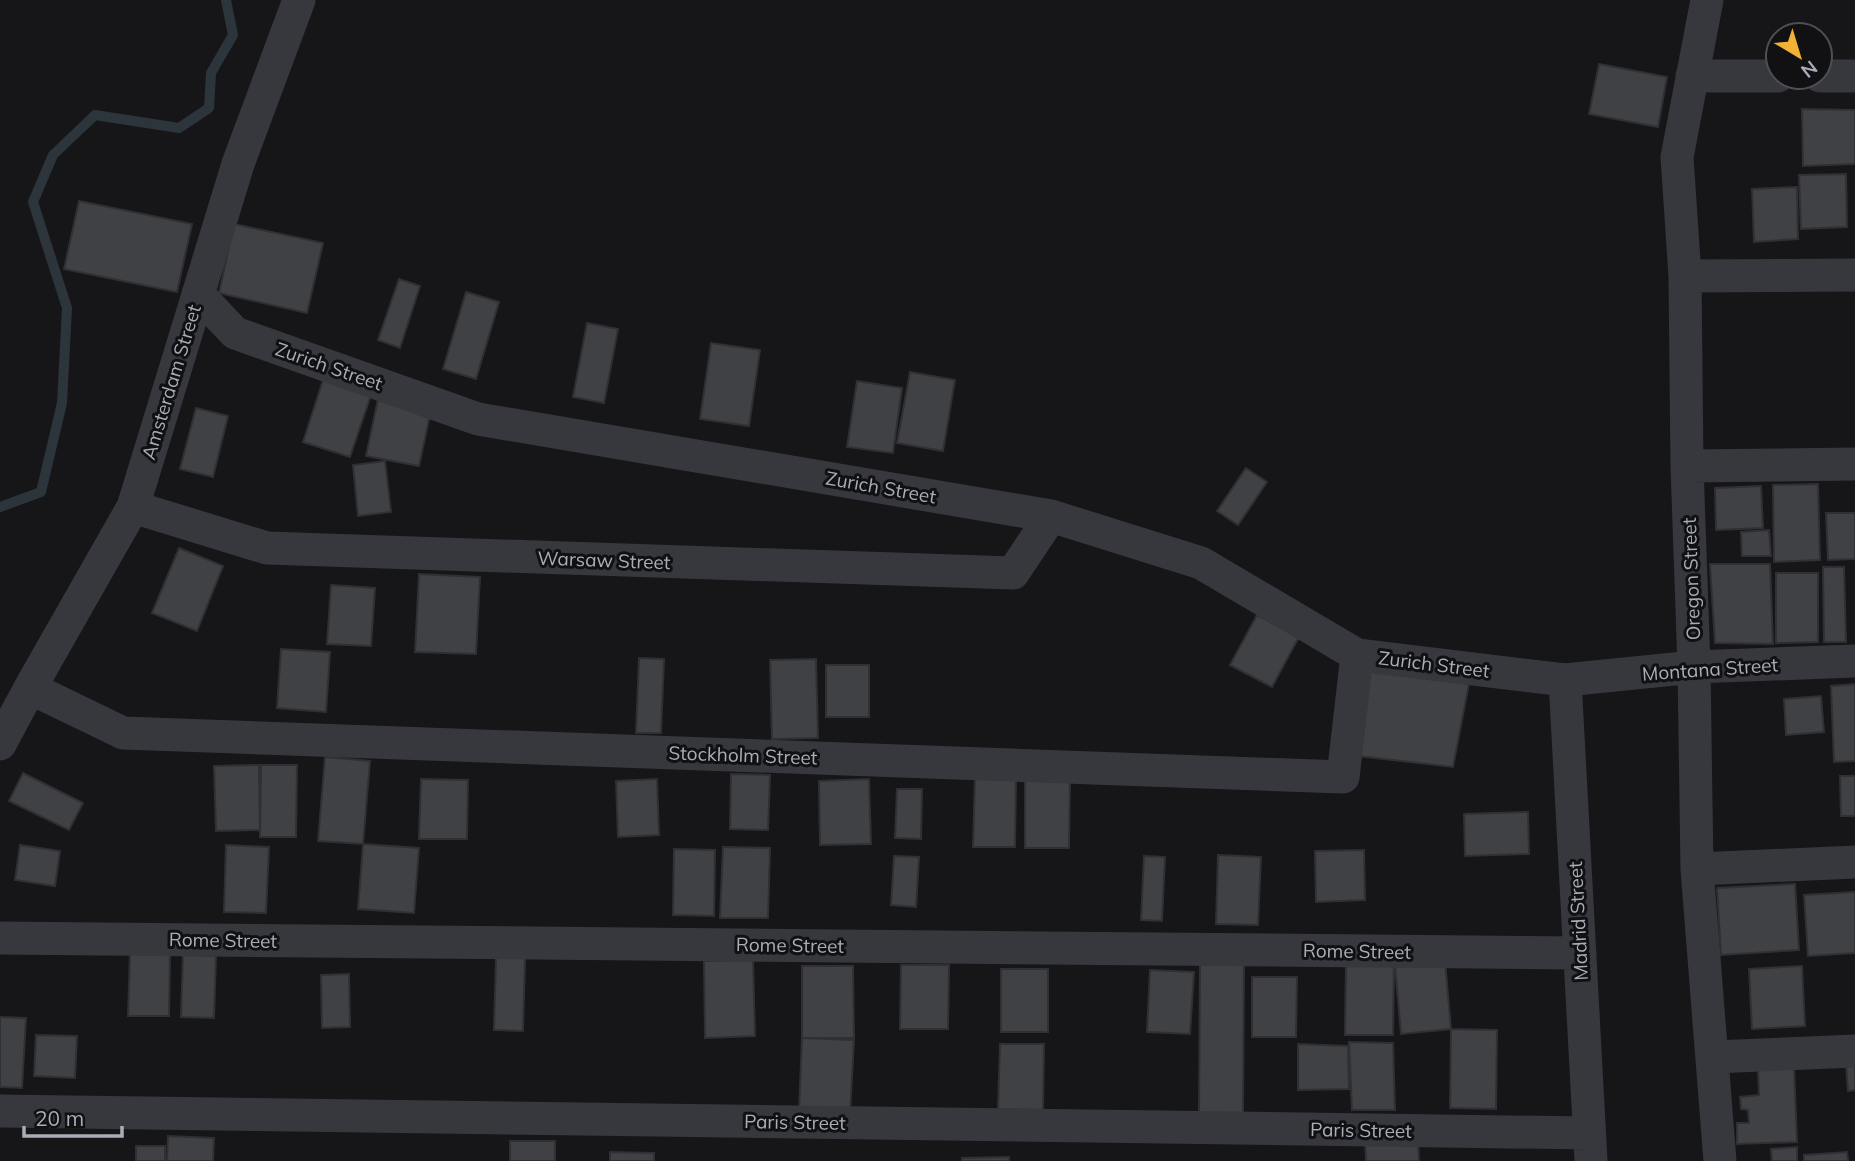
<svg xmlns="http://www.w3.org/2000/svg" width="1855" height="1161" viewBox="0 0 1855 1161" font-family="Mulish,sans-serif">
	<style>
		.lines { fill: none; stroke-linecap: round; stroke-linejoin: round }
		.stream { stroke: #2c353c; stroke-width: 10 }
		.building { fill: #404145; stroke: #303034; stroke-width: 2 }
		.street { stroke: #37383d; stroke-width: 33 }
		.labels { text-anchor: middle; dominant-baseline: central; stroke-width: 6; stroke-linejoin: round; paint-order: stroke }
		.street-label { font-size: 19px; fill: #a8adb8; stroke: #111113 }
	</style>
	<rect width="100%" height="100%" fill="#161618"/>
	<g class="lines">
		<path class="stream" d="M0,507L41,492L62,403L67,308L33,202L53,155L95,115L179,128L209,108L211,73L233,35L226,0"/>
	</g>
	<path class="building" d="M1599,64L1667,77L1658,127L1589,114Z
		M1802,109L1855,110V164L1803,166Z
		M1846,174L1847,227L1801,229L1799,175Z
		M1797,187L1798,239L1754,242L1752,189Z
		M79,201L192,224L177,292L64,269Z
		M234,224L323,243L307,313L219,293Z
		M399,279L420,286L400,348L378,340Z
		M466,292L499,302L476,379L443,369Z
		M587,323L618,329L604,403L573,397Z
		M711,343L760,350L749,426L700,419Z
		M910,372L955,380L943,451L897,443Z
		M324,377L372,392L350,457L303,442Z
		M857,381L902,388L893,453L847,447Z
		M378,399L431,410L419,466L366,456Z
		M196,408L228,416L213,477L180,469Z
		M385,461L391,512L358,516L353,465Z
		M1246,468L1267,482L1238,525L1217,511Z
		M1818,484L1820,560L1774,562L1773,485Z
		M1761,486L1763,528L1716,530L1715,488Z
		M1826,513H1855V559L1828,560Z
		M1769,530L1771,556H1742L1741,532Z
		M179,548L223,566L197,631L152,613Z
		M1710,564H1770L1773,644L1715,643Z
		M1823,567H1844L1846,642H1824Z
		M1776,573H1818V642L1776,643Z
		M419,574L480,577L476,654L415,652Z
		M331,585L375,588L371,646L327,644Z
		M1257,615L1299,637L1272,687L1230,665Z
		M281,649L330,652L326,712L277,708Z
		M639,658L664,659L661,733H636Z
		M816,659L818,738L772,739L770,660Z
		M1362,660L1471,673L1453,767L1350,755Z
		M826,665H869V717H826Z
		M1855,684V761L1834,762L1831,686Z
		M1821,696L1824,732L1786,735L1784,699Z
		M325,757L370,761L363,844L318,841Z
		M259,765L260,830L216,831L214,766Z
		M261,765H297L296,837H260Z
		M23,773L83,803L69,830L9,801Z
		M731,774L770,775L768,830L730,829Z
		M1840,776H1855V816H1841Z
		M975,777H1016L1015,847H973Z
		M1025,777H1070L1069,848H1025Z
		M421,779L468,780L467,839H419Z
		M657,779L659,835L618,837L616,781Z
		M869,779L871,844L820,845L819,781Z
		M897,789H922L921,839L895,838Z
		M1528,812L1529,854L1465,856L1464,814Z
		M363,844L419,848L414,913L358,909Z
		M20,845L60,851L55,886L15,880Z
		M226,845L269,847L266,913L224,912Z
		M723,847L770,848L768,918H720Z
		M674,849L715,850L714,916L673,915Z
		M1364,850L1365,900L1316,902L1315,851Z
		M1218,855L1261,857L1258,925L1216,924Z
		M894,856L919,857L916,907L891,905Z
		M1144,856L1165,857L1162,921L1141,920Z
		M1795,884L1799,950L1721,955L1717,888Z
		M1855,892V953L1808,956L1804,895Z
		M130,953H170L169,1016H128Z
		M183,955L216,956L214,1018L181,1017Z
		M496,958H525L523,1031L494,1030Z
		M753,960L755,1036L705,1038L704,961Z
		M1445,961L1451,1029L1401,1034L1395,966Z
		M1346,962H1394L1393,1035H1345Z
		M901,965H949L948,1029H900Z
		M1200,965H1244L1243,1114L1199,1115Z
		M802,966H853L854,1038H802Z
		M1802,966L1805,1026L1752,1029L1749,969Z
		M1001,969H1048V1032H1001Z
		M1150,970L1194,972L1190,1034L1147,1032Z
		M349,974L350,1027L322,1028L321,975Z
		M1252,977H1297L1296,1037H1252Z
		M0,1017L26,1018L22,1088L0,1087Z
		M1451,1029L1497,1030L1496,1109L1450,1108Z
		M36,1035L77,1036L75,1078L34,1076Z
		M802,1038L854,1040L850,1113L799,1111Z
		M1349,1042L1393,1043L1395,1110H1352Z
		M1000,1044H1044L1043,1110L998,1109Z
		M1298,1044L1348,1046L1349,1089L1298,1090Z
		M1846,1064H1855V1090L1848,1091Z
		M1758,1067H1794L1797,1142L1737,1144V1123H1749L1748,1110L1741,1109L1740,1097L1759,1095Z
		M168,1136L214,1138L213,1161H167Z
		M1365,1137L1418,1138L1419,1161H1366Z
		M510,1141H555V1161H510Z
		M136,1146H165V1161H136Z
		M1797,1147V1161H1772L1771,1149Z
		M610,1152L654,1153V1161H610Z
		M1847,1152L1848,1161H1804V1155Z
		M1009,1157V1161H962V1158Z"/>
	<g class="lines">
		<path class="street" d="M1707,0L1677,157L1685,276L1687,466L1694,667L1697,869L1720,1161
			M1692,76H1778
			M1820,76H1855
			M1685,276L1855,275
			M198,294L235,333L478,419L1051,516L1201,563L1357,655L1565,680L1694,667L1855,661
			M1687,466L1855,464
			M133,507L267,548L1013,573L1051,516
			M1565,680L1591,1161
			M30,688L123,733L1343,777L1357,655
			M0,744L30,688L133,507L238,164L299,0
			M1697,869L1855,862
			M0,938L1580,953
			M1713,1057L1855,1051
			M0,1111L1589,1133"/>
	</g>
	<g class="labels">
		<g class="street-label">
			<text transform="translate(329 366) rotate(19)">Zurich Street</text>
			<text transform="translate(171 382) rotate(-73)">Amsterdam Street</text>
			<text transform="translate(881 487) rotate(10)">Zurich Street</text>
			<text transform="translate(604 560) rotate(2)">Warsaw Street</text>
			<text transform="translate(1691 579) rotate(-92)">Oregon Street</text>
			<text transform="translate(1434 664) rotate(7)">Zurich Street</text>
			<text transform="translate(1710 669) rotate(-4)">Montana Street</text>
			<text transform="translate(743 755) rotate(2)">Stockholm Street</text>
			<text transform="translate(1578 921) rotate(-93)">Madrid Street</text>
			<text transform="translate(223 940) rotate(1)">Rome Street</text>
			<text transform="translate(790 945) rotate(1)">Rome Street</text>
			<text transform="translate(1357 951) rotate(1)">Rome Street</text>
			<text transform="translate(795 1122) rotate(1)">Paris Street</text>
			<text transform="translate(1361 1130) rotate(1)">Paris Street</text>
		</g>
	</g>
	<g transform="translate(1799 56) rotate(142)"><circle r="33" fill="#111113" stroke="#4d4f55" stroke-width="2"/>
	<path d="M0-5L12 26L0 18L-12 26Z" fill="#f2b134"/>
	<text y="-10" font-size="19" font-weight="bold" text-anchor="middle" fill="#a8adb8">N</text>
	</g>
	<path d="M24 1126v10h98v-10" fill="none" stroke="#a8adb8" stroke-width="3.5"/>
	<text x="35" y="1126" font-size="21" fill="#a8adb8" stroke="#111113" stroke-width="5" paint-order="stroke">20 m</text>
</svg>
